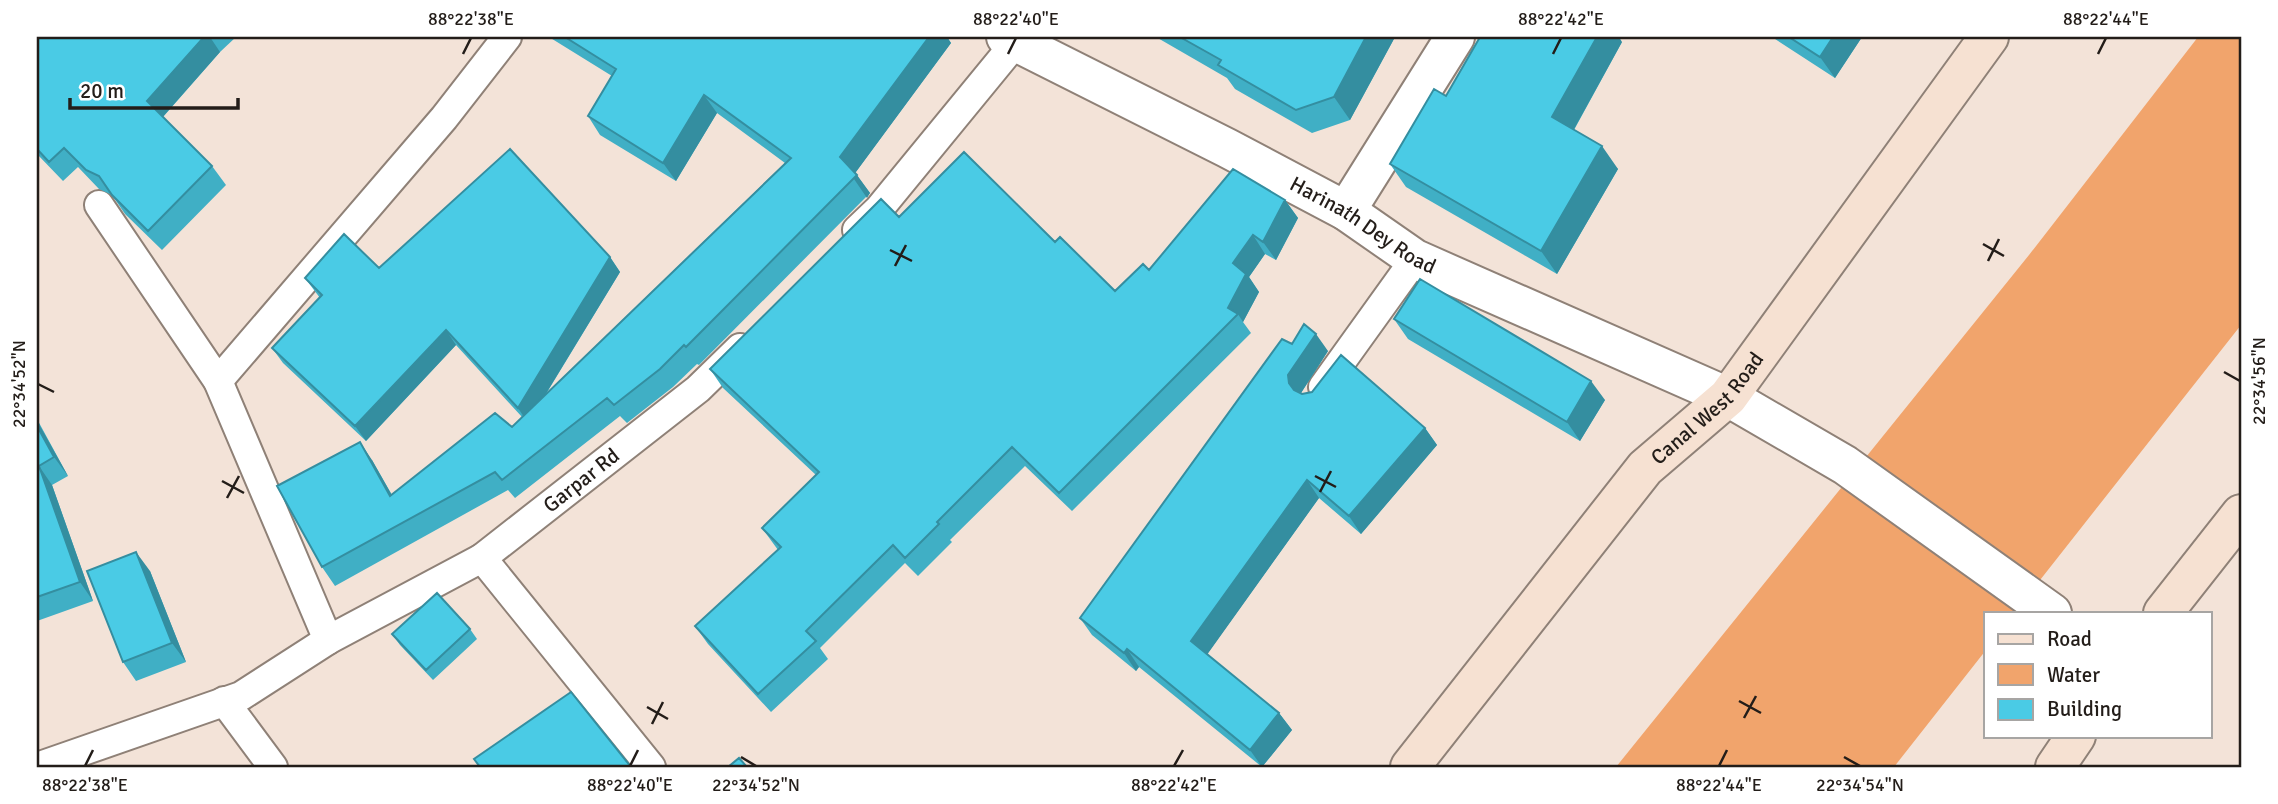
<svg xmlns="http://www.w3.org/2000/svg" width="2278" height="804" viewBox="0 0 2278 804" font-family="Signika,sans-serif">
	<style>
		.water { fill: #f1a46c }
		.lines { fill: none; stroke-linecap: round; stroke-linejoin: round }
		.service-casing { stroke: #8f8177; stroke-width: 32 }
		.minor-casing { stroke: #8f8177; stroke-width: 42 }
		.tertiary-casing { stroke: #8f8177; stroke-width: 42 }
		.secondary-casing { stroke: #8f8177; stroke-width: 42 }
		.service { stroke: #fff; stroke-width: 28 }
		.minor { stroke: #fff; stroke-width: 38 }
		.tertiary { stroke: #fff; stroke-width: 38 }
		.secondary { stroke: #f6e1d2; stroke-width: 38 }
		.wall { fill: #40afc5 }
		.shaded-wall { fill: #348ea0 }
		.building { fill: #4acbe5; stroke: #348ea0; stroke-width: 2 }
		.ticks { fill: none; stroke: #231d19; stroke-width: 2.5 }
		.labels { text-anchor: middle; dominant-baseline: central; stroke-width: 5; stroke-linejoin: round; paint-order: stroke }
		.street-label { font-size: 21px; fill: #231d19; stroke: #fff }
		.neatline { fill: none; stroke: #231d19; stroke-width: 2.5 }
		.ticks-label { font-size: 18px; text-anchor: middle; fill: #231d19 }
	</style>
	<rect width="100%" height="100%" fill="#f3e3d8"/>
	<path class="water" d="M2198,37H2241V325L2014,613H1986V650L1894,767H1616L2029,255Z"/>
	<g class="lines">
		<defs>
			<g id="service">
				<path d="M99,205L218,381L328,640"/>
				<path d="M857,230L879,209L1016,42"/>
				<path d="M218,381L444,118L507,37"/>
				<path d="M1323,387L1415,259"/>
				<path d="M482,558L651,767"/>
				<path d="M224,701L273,767"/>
				<path id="s1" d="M37,767L241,696L328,640L482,558L698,389L740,348"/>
			</g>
			<path id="minor" d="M1346,211L1455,37
				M1728,397L1845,465L2052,613"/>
			<g id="tertiary">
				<path id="s2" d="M1006,37L1227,148L1346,211L1415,259L1728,397"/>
			</g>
			<g id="secondary">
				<path d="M2163,613L2241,514"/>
				<path id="s3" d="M1410,767L1645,468L1728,397L1989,37"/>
				<path d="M2055,767L2076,736"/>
			</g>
		</defs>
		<use href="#service" class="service-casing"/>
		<use href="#minor" class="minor-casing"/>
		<use href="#tertiary" class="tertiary-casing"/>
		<use href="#secondary" class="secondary-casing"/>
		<use href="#service" class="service"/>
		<use href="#minor" class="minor"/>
		<use href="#tertiary" class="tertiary"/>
		<use href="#secondary" class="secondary"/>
	</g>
	<path class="wall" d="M37,37H236L220,52L163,117L212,166L226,185L162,250L125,214L112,195L99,189L78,167L63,181L37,154Z
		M549,37H947L951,43L855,173L870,193L699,365L697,364L673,387L627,423L620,416L515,498L508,490L335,586L322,567L372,460L392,495L512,427L522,417L456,345L366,441L283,363L272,348L320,298L305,278L379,268L610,257L620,272L546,394L785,163L717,113L676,181L600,135L588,116L612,76Z
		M1156,37H1395L1350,120L1312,133L1235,89L1227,78Z
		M1772,37H1862L1835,78Z
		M1622,42L1574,130L1618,169L1557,274L1406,187L1390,164L1446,96Z
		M1285,200L1298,218L1276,260L1265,254L1249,277L1259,292L1243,322L1251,333L1072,511L1025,466L950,540L952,542L918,576L905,563L820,648L828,659L771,712L708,644L695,626L778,550L762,528L816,475L723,388L710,369L899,217L1055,242L1115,291L1149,270Z
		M1394,319L1605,400L1580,441L1408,339Z
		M1292,344L1328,351L1301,393L1425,428L1437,445L1361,534L1319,498L1207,654L1279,713L1292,730L1262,767L1139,667L1136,671L1092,635L1080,618Z
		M37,419L68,476L52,485L93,601L37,621Z
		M150,571L186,662L136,681L123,662Z
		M470,629L477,639L433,680L400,645L392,634Z"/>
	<path class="shaded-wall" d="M204,37H210L220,52L160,120L147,101Z
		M929,37H947L951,43L853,176L840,157Z
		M1366,37H1395L1350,120L1334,97Z
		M1597,37H1619L1622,42L1568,140L1552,117Z
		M1833,37H1862L1835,78L1820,57Z
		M704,95L717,113L676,181L663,163Z
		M1602,146L1618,169L1557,274L1541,251Z
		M857,175L870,193L867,198L854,179Z
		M1285,200L1298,218L1276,260L1263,242Z
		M1253,235L1265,254L1249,277L1259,292L1243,322L1238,314L1228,308L1233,263Z
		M610,257L620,272L528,423L518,408Z
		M446,330L456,345L366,441L355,426Z
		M1316,334L1328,351L1301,393L1302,401L1289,383L1288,375Z
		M1591,381L1605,400L1580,441L1567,422Z
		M37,419L40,426L68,476L54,457L37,426Z
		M1425,428L1437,445L1361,534L1349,516Z
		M360,442L372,460L403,515L390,496Z
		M39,466L52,485L93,601L80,582Z
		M1307,480L1319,498L1204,659L1191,641Z
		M136,552L150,571L186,662L172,643Z
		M1127,649L1139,667L1136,671L1124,653Z
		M1279,713L1292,730L1262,767L1250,750Z"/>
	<path class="building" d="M37,37H204L147,101L212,166L148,231L112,195L99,176L86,170L64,148L49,162L37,149Z
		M565,37H929L840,157L857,175L686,347L684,345L660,369L614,405L607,398L502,480L495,472L322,567L277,486L360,442L390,496L495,413L512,427L791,158L704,95L663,163L588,116L616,69Z
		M1180,37H1366L1334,97L1296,110L1218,65L1221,60Z
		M1480,37H1597L1552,117L1602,146L1541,251L1390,164L1434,89L1446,96Z
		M1789,37H1833L1820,57Z
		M510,149L610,257L518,408L446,330L355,426L272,348L322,295L305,278L344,234L379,268Z
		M964,152L1055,242L1060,237L1115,291L1143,264L1149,270L1233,169L1285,200L1263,242L1253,235L1233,263L1246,274L1228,308L1238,314L1059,493L1012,447L937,522L939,524L905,558L893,545L806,631L816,641L758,694L695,626L781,547L762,528L819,472L710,369L881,199L899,217Z
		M1420,279L1591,381L1567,422L1394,319Z
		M1304,324L1316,334L1288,375L1289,383L1294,390L1302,394L1312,392L1341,355L1425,428L1349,516L1307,480L1191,641L1279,713L1250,750L1127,649L1124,653L1080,618L1282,339L1292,344Z
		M37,426L54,457L39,466L80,582L37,597Z
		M136,552L172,643L123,662L87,571Z
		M437,593L470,629L426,670L392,634Z
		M571,692L631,767H480L474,759Z
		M739,758L747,767H728Z"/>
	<path class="ticks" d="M463,54L471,38M1008,54L1016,38M1553,54L1561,38M2098,54L2106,38M1983,244L2004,256M890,250L912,261M1988,261L1999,239M895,266L906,245M2224,372L2240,381M38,384L54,392M1315,476L1336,487M222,481L244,493M1320,492L1331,471M227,498L239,476M1739,701L1761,713M647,707L668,719M1744,718L1756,696M652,724L663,702M741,757L756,766M1844,757L1860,766M85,766L93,750M630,766L638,750M1174,766L1183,750M1719,766L1727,750"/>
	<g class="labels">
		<g class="street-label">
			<text stroke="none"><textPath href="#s2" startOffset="404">Harinath Dey Road</textPath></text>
			<text stroke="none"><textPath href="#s3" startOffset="467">Canal West Road</textPath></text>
			<text stroke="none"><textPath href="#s1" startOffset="620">Garpar Rd</textPath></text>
		</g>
	</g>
	<rect width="2278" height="804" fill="none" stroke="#ffffff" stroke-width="77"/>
	<rect x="1984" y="612" width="228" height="126" fill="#ffffff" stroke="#a7a5a3" stroke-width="2"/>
	<rect x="1998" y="634" width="35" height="10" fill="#f6e1d2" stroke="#a7a5a3" stroke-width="2"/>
	<text x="2047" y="646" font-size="21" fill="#231d19">Road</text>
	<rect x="1998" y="664" width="35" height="21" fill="#f1a46c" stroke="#a7a5a3" stroke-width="2"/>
	<text x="2047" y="682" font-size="21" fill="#231d19">Water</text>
	<rect x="1998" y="699" width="35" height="21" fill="#4acbe5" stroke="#a7a5a3" stroke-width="2"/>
	<text x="2047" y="716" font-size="21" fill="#231d19">Building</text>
	<path d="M70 98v10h168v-10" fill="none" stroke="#231d19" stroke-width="3.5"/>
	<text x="80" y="98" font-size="21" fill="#231d19" stroke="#ffffff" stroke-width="5" paint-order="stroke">20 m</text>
	<rect x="38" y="38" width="2202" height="728" class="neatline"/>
	<g class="ticks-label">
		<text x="471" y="25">88°22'38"E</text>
		<text x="1016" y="25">88°22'40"E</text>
		<text x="1561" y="25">88°22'42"E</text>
		<text x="2106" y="25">88°22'44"E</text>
		<text transform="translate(2259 381) rotate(-90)" y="6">22°34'56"N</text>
		<text transform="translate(19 384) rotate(-90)" y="6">22°34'52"N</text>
		<text x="85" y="791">88°22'38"E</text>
		<text x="630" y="791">88°22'40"E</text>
		<text x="756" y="791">22°34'52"N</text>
		<text x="1174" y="791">88°22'42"E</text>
		<text x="1719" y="791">88°22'44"E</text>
		<text x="1860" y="791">22°34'54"N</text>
	</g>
</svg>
